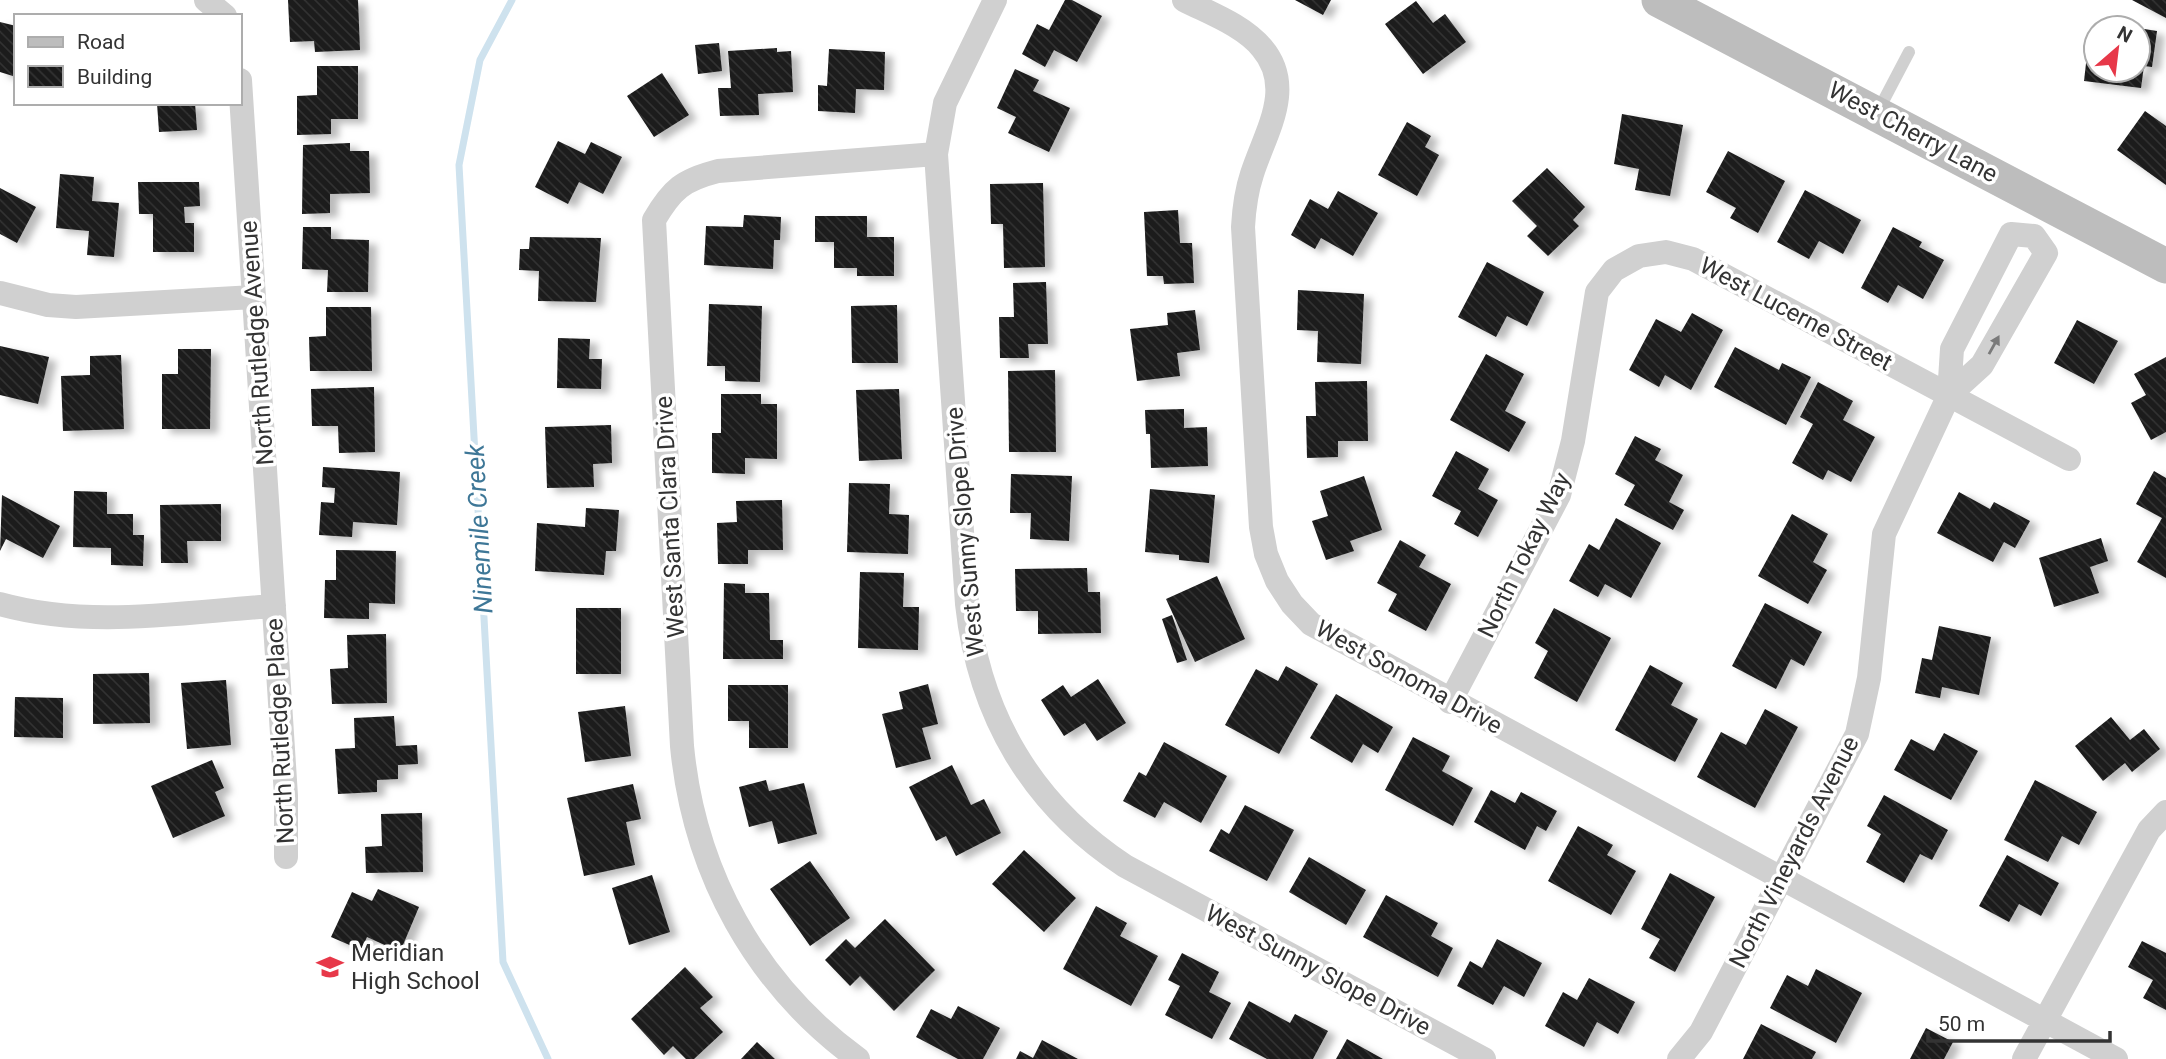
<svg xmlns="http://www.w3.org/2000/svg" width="2166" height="1059" viewBox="0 0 2166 1059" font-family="Roboto,sans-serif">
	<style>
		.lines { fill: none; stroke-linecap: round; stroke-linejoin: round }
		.stream { stroke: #cee2ee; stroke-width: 7 }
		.building { fill: url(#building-back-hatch); filter: url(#shadow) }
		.service { stroke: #d0d0d0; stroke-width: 12 }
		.minor { stroke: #d0d0d0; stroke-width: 24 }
		.secondary { stroke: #bdbdbd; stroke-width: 35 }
		.oneway { fill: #7a7a7a }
		.labels { text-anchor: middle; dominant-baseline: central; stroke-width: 7; stroke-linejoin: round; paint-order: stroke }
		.street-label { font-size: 24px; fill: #333; stroke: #fff }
		.poi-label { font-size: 24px; fill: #333; stroke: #fff; text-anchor: start }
		.water-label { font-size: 26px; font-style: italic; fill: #3e7797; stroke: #fff }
	</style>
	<defs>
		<pattern id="building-back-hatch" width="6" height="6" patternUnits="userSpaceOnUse" patternTransform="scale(1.75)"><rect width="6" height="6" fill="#1a1a1a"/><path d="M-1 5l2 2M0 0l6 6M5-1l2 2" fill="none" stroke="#333"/></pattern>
		<filter id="shadow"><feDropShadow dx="8" dy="4.5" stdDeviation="3.5" flood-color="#0004"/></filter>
	</defs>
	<rect width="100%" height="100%" fill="#fff"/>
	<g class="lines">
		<path class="stream" d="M512,0L480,60L459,165L503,962L548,1059"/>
	</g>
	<path class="building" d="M288,0H358L360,50L315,52L314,41L290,42Z
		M1065,0H1072L1102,16L1077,62L1054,50L1045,67L1022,54L1037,24L1049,30Z
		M1295,0H1331L1323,15Z
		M2132,0H2166V18Z
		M1416,1L1433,23L1445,14L1466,42L1423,74L1385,24Z
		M0,22L16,26V77L0,72Z
		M2138,28L2157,31L2152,67L2144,66L2141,88L2084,81L2089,37L2096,38V70H2138Z
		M719,43L722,71L698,74L695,45Z
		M777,48V52L791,51L793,92L758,94L759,115L720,116L718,88H731L728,51Z
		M829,49L885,52L884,90L856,89L855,113L818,111V85L827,86Z
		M317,66H358V119H331V134L297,135V96L317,95Z
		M1015,69L1039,80L1033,91L1070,108L1049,152L1008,133L1016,117L997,108Z
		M662,73L689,115L654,137L627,96Z
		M157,103H195L197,130L159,132Z
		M2145,111L2166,126V185L2117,150Z
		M1622,114L1683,125L1670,196L1635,190L1639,169L1614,164Z
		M1407,122L1431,136L1425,147L1439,155L1417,196L1378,175Z
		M558,141L585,154L591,142L622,157L603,194L579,182L568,204L535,187Z
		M350,143V151H369L370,193L330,194V213L302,214L303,145Z
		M1728,151L1785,181L1758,233L1730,218L1736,208L1706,192Z
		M1547,168L1585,207L1573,220L1579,226L1548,256L1527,236L1537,226L1512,201Z
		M60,174L94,177L92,201L119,203L114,257L87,255L89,231L56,228Z
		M138,182H199L200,206L184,207L185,223H194V252H153V214H139Z
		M1043,183L1045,267L1004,268L1003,224H991L990,184Z
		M0,188L36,207L17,243L0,234Z
		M1805,190L1861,220L1843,254L1819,241L1809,259L1777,242Z
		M1338,191L1378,213L1353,256L1321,238L1315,249L1291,235L1310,199L1328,209Z
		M1178,210L1180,243H1192L1194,283L1164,284L1163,276H1147L1144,212Z
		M744,215L781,217L780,240H774L773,269L704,265L706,226L743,227Z
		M815,216H867V237H894V276H857V268H834V242H815Z
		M303,227H331V239L369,240L368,292H327L328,270L302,269Z
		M1893,227L1922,242L1919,247L1944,260L1923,299L1898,285L1888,303L1861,288Z
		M530,237L601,238L596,302L538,301L539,271L519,270L520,249H529Z
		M1487,262L1544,292L1527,326L1507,316L1496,337L1458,317Z
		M1046,282L1048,344H1028L1029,358H1000L999,317H1014L1013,283Z
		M1298,290L1364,294L1361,364L1317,362L1318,331L1297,330Z
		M709,304L762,306L760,382L725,381V366H707Z
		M897,305L898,363H852L851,306Z
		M326,307H371L372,371H310L309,337L326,336Z
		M1195,310L1200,350L1177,353L1180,376L1137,381L1130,329L1168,325L1167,313Z
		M1692,313L1723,330L1691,390L1665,375L1659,387L1629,370L1656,319L1681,332Z
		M2077,320L2118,341L2094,384L2054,363Z
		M558,338L590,339L589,359H602L601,389L557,388Z
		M0,346L49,357L38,404L0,395Z
		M1735,347L1779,370L1782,363L1811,377L1786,425L1714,387Z
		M178,349H211L210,429H162V374H178Z
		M1486,354L1524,374L1505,411L1526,422L1509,452L1450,420Z
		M121,355L124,429L63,431L61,376L90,375V356Z
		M2166,357V432L2151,440L2131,403L2146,395L2134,374Z
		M1055,370L1056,452H1009L1008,371Z
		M1367,381L1368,441H1338V457L1307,458L1306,416H1316L1315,382Z
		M1818,382L1853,401L1843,420L1875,437L1851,482L1828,470L1823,480L1792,463L1813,424L1800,417Z
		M374,387L375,452L339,453L338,426H312L311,389Z
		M899,389L902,459L859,461L856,390Z
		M721,394H761V404H777V459L745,458V474L712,473V433H721Z
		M1184,409V428L1207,427L1208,466L1151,468L1150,434H1146L1145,410Z
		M611,425L612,463L593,464L594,487L547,488L545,427Z
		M1635,436L1661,449L1655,460L1683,475L1669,502L1684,510L1673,530L1624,505L1635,485L1615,474Z
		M1456,451L1489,469L1478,489L1498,500L1478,537L1454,524L1461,511L1432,496Z
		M323,467L400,472L397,525L353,522L352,537L319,535L321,502L334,503L335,488L322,487Z
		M2154,471L2166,478V578L2137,562L2162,518L2136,504Z
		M1011,474L1072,476L1069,541L1030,539L1031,513H1010Z
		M1364,476L1382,530L1350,541L1354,551L1326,560L1312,521L1328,516L1320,491Z
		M849,483L890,484L889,514L909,515L908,554L847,552Z
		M1150,489L1215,495L1209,563L1179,560V555L1145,552Z
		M74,491L107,492V514H133V535H144L143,566L111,565V548L73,547Z
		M1959,492L1990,509L1994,502L2030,521L2015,548L2004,542L1993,562L1937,533Z
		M2,495L60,526L43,558L6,539L0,551Z
		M782,500L783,550H748V564H718L717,523L737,522L736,501Z
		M221,504V541H187L188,563H161L160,505Z
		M586,508L619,510L616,551H606L604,575L535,571L537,523L585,527Z
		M1792,514L1828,534L1813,562L1827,570L1808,604L1758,576Z
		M1616,518L1661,543L1631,598L1605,584L1598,597L1569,581L1589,544L1599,550Z
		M2101,538L2108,561L2090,567L2099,593L2054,607L2039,558Z
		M1400,540L1426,555L1419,567L1451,584L1426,631L1388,611L1397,594L1377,583Z
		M336,550L396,551L395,604L369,603V619L324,618L325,580H336Z
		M1087,568L1088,592H1100L1101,633L1038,634V611H1016L1015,569Z
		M860,572L904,573L903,607H919L918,650L858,648Z
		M1217,576L1245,639L1195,662L1166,599Z
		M724,583L745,584V593H769L770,640H783V659H723Z
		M1765,603L1822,632L1804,666L1791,659L1776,689L1732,666Z
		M576,608H621V674H576Z
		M1554,608L1611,638L1577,702L1534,678L1548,651L1535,643Z
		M1172,615L1187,660L1177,663L1162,619Z
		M1939,626L1991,637L1979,695L1942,687L1940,698L1915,693L1922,658L1932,660Z
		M386,634L387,703L332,704L330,669L348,668L347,635Z
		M1650,665L1683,683L1671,705L1698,719L1675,762L1615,730Z
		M1286,666L1318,684L1279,754L1225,725L1256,669L1278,681Z
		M149,673L150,723L93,724V674Z
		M1098,679L1126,723L1097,741L1085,723L1064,736L1041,700L1063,685L1071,697Z
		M226,680L231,745L187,749L181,683Z
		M928,684L938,724L922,728L931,759L896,768L882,714L903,709L899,692Z
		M728,685H788V748H749V721H728Z
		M1336,694L1393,727L1378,753L1363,744L1352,763L1310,738Z
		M15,697L63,698V738L14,737Z
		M625,706L631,756L585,762L578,712Z
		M1765,709L1798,727L1755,808L1697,777L1721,732L1746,745Z
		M394,716L396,746L417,745L418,764L398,765V779L377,780V792L338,794L335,749L355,748L354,718Z
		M2111,717L2130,740L2144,729L2160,749L2132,772L2125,763L2103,781L2075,746Z
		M1944,733L1978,751L1951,800L1894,770L1911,739L1934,751Z
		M1413,737L1450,756L1442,771L1473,788L1453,826L1385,790Z
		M1164,742L1227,776L1201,823L1164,802L1155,818L1123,801L1139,772L1146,776Z
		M212,760L224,788L215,792L225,816L173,838L151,786Z
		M952,765L971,805L984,799L1001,833L956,856L946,836L936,841L909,787Z
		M766,780L769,791L804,783L817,834L778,844L772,821L749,827L739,787Z
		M2035,780L2097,812L2079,845L2062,836L2048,862L2004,840Z
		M633,784L641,819L626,822L635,865L584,876L567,798Z
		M1491,790L1515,803L1521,792L1557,811L1546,831L1537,826L1525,850L1474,822Z
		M1884,795L1948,830L1932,860L1920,854L1904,883L1866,862L1881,834L1867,826Z
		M1245,805L1294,830L1267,881L1209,851L1221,829L1229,834Z
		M422,813L423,872L366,873L365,847L382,846L381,814Z
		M1578,826L1613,845L1607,855L1636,871L1611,915L1548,881Z
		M1024,850L1076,898L1044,932L992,884Z
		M2007,855L2059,883L2041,916L2019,904L2009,922L1979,906Z
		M1309,857L1366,890L1346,925L1289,892Z
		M810,861L850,918L810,946L770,889Z
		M1670,873L1715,897L1675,972L1649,958L1660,939L1641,929Z
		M652,875L670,932L629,945L612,888Z
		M378,889L419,907L400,952L367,937L361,950L331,937L352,892L372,901Z
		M1386,895L1438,923L1431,936L1453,948L1438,977L1363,937Z
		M1096,906L1127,923L1120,936L1158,956L1131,1006L1063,969Z
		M885,919L935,970L894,1011L860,976L850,986L825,960L846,939L855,948Z
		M1497,939L1542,963L1524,997L1504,986L1493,1005L1457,986L1470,961L1482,968Z
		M2142,941L2166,953V1010L2143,998L2153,980L2128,967Z
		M1182,953L1219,972L1209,992L1231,1003L1212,1039L1165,1015L1180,986L1168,980Z
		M685,967L713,997L700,1008L723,1032L694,1059H686L673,1046L664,1055L631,1019Z
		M1816,969L1862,993L1836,1043L1770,1008L1787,975L1808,986Z
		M1589,978L1635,1002L1618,1034L1597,1022L1584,1047L1545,1026L1563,992L1577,1000Z
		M1249,1001L1290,1023L1295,1014L1328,1031L1313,1059H1267L1229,1039Z
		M958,1006L1000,1028L983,1059H958L916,1037L931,1009L951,1019Z
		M1761,1024L1816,1052L1812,1059H1743Z
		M1926,1028L1953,1042L1944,1059H1910Z
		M1347,1039L1383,1059H1336Z
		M1042,1040L1078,1059H1016L1020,1051L1033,1058Z
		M757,1042L775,1059H741Z"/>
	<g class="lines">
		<path class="service" d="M1877,113L1909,52"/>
		<path class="minor" d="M206,0L225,16
			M995,0L945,103L936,154L967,604C979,715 1032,805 1125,866L1484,1059
			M1184,0C1209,13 1243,25 1262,48C1296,88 1265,133 1252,174C1246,192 1244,209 1243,227L1261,527L1266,554L1277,581L1292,604L1311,624L2116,1059
			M240,80L286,796V857
			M0,293L48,305L76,307L254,297
			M0,604C89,629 183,612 274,606
			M1450,702L1559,495L1573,441L1597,292L1614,270L1639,256L1666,252L1693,259L2069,459
			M858,1059C755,984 694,872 682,746L654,220C672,189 683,180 718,171L936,154
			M1679,1059L1701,1032L1857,734L1869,678L1884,534L1949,395L1952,349L2011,234L2034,236L2046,253L1982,365L1949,395
			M2024,1059L2149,830L2166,812"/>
		<path class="secondary" d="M1659,0L2166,266"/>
	</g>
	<defs><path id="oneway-solid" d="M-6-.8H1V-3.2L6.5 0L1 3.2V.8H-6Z" transform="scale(1.75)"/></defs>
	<use class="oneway" href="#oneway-solid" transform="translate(1994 345) rotate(-61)"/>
	<defs>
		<symbol id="school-bare" viewBox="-9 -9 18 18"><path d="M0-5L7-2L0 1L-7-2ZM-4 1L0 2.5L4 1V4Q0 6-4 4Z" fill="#e73849" stroke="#fff" stroke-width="2.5" paint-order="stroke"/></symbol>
	</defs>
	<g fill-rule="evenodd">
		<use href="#school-bare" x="311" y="948" width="38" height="38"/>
	</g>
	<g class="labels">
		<g class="street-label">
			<text transform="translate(1913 132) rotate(28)">West Cherry Lane</text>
			<text transform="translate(1796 314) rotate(28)">West Lucerne Street</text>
			<text transform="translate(257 343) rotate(-94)">North Rutledge Avenue</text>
			<text transform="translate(670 517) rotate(-93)">West Santa Clara Drive</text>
			<text transform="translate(965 532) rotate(-95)">West Sunny Slope Drive</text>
			<text transform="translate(1524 555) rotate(-64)">North Tokay Way</text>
			<text transform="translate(1409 677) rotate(29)">West Sonoma Drive</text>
			<text transform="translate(280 731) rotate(-93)">North Rutledge Place</text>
			<text transform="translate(1794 852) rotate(-63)">North Vineyards Avenue</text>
			<text transform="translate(1318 970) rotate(28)">West Sunny Slope Drive</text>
		</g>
		<g class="poi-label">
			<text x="351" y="953">Meridian<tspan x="351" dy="28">High School</tspan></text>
		</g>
		<g class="water-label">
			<text transform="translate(479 529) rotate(-93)">Ninemile Creek</text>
		</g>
	</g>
	<rect x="14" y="14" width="228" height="91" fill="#ffffff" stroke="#adadad" stroke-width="2"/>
	<rect x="28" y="37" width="35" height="10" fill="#bdbdbd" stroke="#adadad" stroke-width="2"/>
	<text x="77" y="49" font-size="21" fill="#333333">Road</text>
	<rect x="28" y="66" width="35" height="21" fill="url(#building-back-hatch)" stroke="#adadad" stroke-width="2"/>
	<text x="77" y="84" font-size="21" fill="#333333">Building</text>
	<g transform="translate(2117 49) rotate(28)"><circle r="33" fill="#ffffff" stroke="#adadad" stroke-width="2"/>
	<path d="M0-5L12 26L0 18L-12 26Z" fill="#e73849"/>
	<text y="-10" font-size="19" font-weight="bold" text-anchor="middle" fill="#333333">N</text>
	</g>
	<path d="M1928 1031v10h182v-10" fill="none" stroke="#333333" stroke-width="3.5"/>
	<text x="1938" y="1031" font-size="21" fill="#333333" stroke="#ffffff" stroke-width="5" paint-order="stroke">50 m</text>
</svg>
